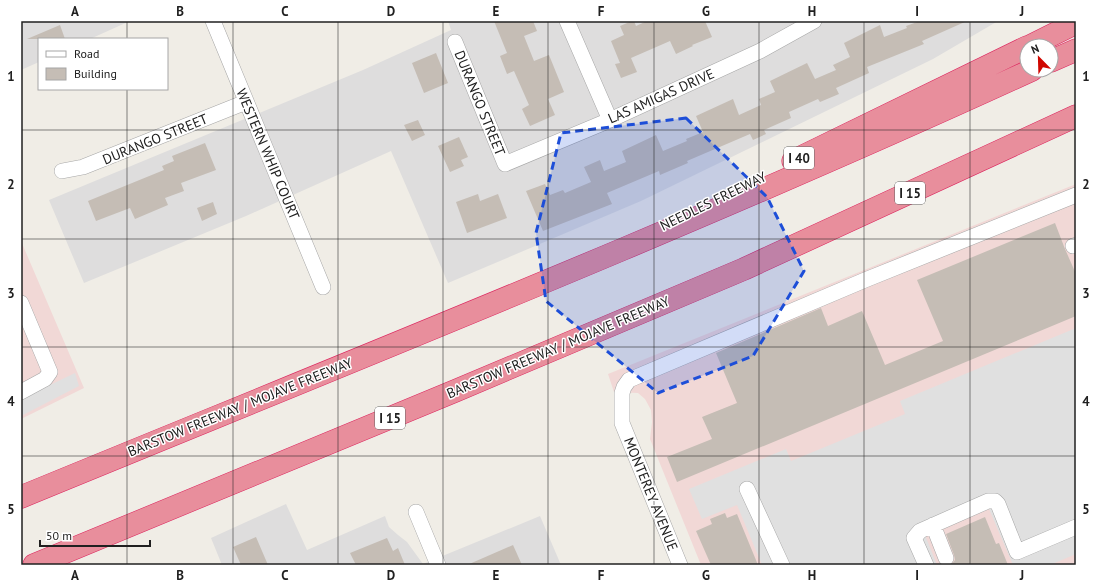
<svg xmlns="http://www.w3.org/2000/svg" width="1097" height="586" viewBox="0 0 1097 586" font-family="'PT Sans',sans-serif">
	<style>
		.residential { fill: #dedddd }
		.commercial { fill: #f1d8d6 }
		.parking { fill: #e0e0e0 }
		.building { fill: #c5bdb5 }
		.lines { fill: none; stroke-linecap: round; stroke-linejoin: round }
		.minor-casing { stroke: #a7a7a7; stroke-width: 16 }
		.highway-casing { stroke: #dc255e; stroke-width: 23 }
		.minor { stroke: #fff; stroke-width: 15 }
		.highway { stroke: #e88e9c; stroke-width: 22 }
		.marked { fill: #1d4ed8; fill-opacity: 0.2; stroke: #1d4ed8; stroke-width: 3; stroke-dasharray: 8 5; stroke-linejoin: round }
		.grid { fill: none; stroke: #202020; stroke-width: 1; stroke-opacity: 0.55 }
		.labels { text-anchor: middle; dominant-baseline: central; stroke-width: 3; stroke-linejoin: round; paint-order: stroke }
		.shield { fill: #fff; stroke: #636363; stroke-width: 1 }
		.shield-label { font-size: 13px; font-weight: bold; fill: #202020 }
		.street-label { font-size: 14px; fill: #202020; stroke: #fff }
		.neatline { fill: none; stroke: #202020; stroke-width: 1.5 }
		.grid-label { font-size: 13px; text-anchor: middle; font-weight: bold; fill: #202020 }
	</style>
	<rect width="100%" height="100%" fill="#f0ede6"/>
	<path class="residential" d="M21,21H130L90,39H39V62L21,70Z
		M448,21H998L933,59L641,201L448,283L391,151L246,216L84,283L49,200L363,70L451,30Z
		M286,504L307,550L385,516L389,527L398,535L407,542L423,564L540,516L561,565H222L211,538Z"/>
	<path class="commercial" d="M1076,184V564L1073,565H701L650,439L652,422L651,410L645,399L638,393L614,392L608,374Z
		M21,241L84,388L21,419Z"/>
	<path class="parking" d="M1076,328V554L1050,565H1013L989,509L925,535L937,565H762L737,505L702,519L689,489L786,449L791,461L905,414L900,401Z
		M75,373L79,386L21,416V399Z"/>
	<path class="building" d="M494,21H533L537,31L524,36L534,61L549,55L564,92L548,99L555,115L530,126L522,109L529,105L514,71L507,74L500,56L507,53Z
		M632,21H634L636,26L647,21H705L712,37L692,45L693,46L676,54L670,41L631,58L637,72L621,78L615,64L620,63L611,41L624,35L620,26Z
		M920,21H967L922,41L924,44L867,67L869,73L836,88L839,94L820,102L818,99L789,112L791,118L764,130L766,134L753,140L750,134L687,161L688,163L660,175L659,171L607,193L612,204L543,231L526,191L545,184L550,195L563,190L565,193L591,182L584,167L600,160L604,171L626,162L622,151L656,135L663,151L687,141L686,139L703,132L696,116L733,99L739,115L761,105L759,99L775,92L770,81L807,63L815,79L836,70L833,65L850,57L844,43L880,25L884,37L907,28L906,26Z
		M60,25L65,39H27Z
		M436,53L448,83L424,93L412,63Z
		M418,120L425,135L412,141L404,125Z
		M459,137L468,157L461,160L464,166L450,172L438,146Z
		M205,143L216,170L181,183L184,191L165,198L168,205L135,219L130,208L96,221L88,201L164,170L162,166L174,161L172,156Z
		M478,194L480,201L498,194L507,218L467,233L456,202Z
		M213,202L217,214L202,221L197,208Z
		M1055,223L1065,249L1076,274V316L677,482L667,457L712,439L702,417L737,403L716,353L821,308L828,326L862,311L885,365L943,341L917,280Z
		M725,513L727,518L737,514L758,565H711L696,531L712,524L710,519Z
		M985,517L996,544L999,543L1008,565H951L955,560L954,555L946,534Z
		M256,537L268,565H241L233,547Z
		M387,538L393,551L398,548L405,565H356L350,553Z
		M513,545L522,565H467Z"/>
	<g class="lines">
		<defs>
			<path id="minor" d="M213,21L323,287
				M567,21L610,120
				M455,42L505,164L610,120L760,51L814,21
				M62,171L83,167L246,102
				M1073,246L1076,245
				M21,303L50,372L45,379L21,392
				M747,489L782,565
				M416,512L438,565
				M933,525L946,558
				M680,565L622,423V393L624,387L629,380L865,280L1076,195
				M926,565L914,538L920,531L988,501H995L998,504L1017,552L1076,527"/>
			<path id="highway" d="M1030,46L1076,23
				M1051,61L1076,50
				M793,161L1027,47
				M21,497C359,358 699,223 1032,70
				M34,565L455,391L744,269L1076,116"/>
		</defs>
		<use href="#minor" class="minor-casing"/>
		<use href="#highway" class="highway-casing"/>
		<use href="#minor" class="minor"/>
		<use href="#highway" class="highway"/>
	</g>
	<path class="marked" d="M686,118L767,197L804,271L753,356L658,393L546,301L536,233L561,133Z"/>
	<path class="grid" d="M127,21V39M233,21V565M338,21V565M443,21V565M548,21V565M654,21V565M759,21V565M864,21V565M970,21V565M127,89V565M21,130H1076M21,239H1076M21,347H1076M21,456H1076"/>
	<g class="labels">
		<g class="shield">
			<rect x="784" y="147" width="30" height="22" rx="3"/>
			<rect x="895" y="182" width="30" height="22" rx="3"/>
			<rect x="375" y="407" width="30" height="22" rx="3"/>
		</g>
		<g class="shield-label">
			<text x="799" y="158">I 40</text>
			<text x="910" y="193">I 15</text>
			<text x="390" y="418">I 15</text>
		</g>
		<g class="street-label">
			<text transform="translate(661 96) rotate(-24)">LAS AMIGAS DRIVE</text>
			<text transform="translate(480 103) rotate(68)">DURANGO STREET</text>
			<text transform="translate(155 139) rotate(-22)">DURANGO STREET</text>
			<text transform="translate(268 154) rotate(67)">WESTERN WHIP COURT</text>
			<text transform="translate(713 201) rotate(-26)">NEEDLES FREEWAY</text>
			<text transform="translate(558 347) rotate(-23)">BARSTOW FREEWAY / MOJAVE FREEWAY</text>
			<text transform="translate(240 407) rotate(-22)">BARSTOW FREEWAY / MOJAVE FREEWAY</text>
			<text transform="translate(651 494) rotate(68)">MONTEREY AVENUE</text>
		</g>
	</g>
	<rect width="1097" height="586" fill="none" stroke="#ffffff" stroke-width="44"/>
	<rect x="38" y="38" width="130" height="52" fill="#ffffff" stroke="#a6a6a6"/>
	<rect x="46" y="51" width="20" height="6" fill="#ffffff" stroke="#a6a6a6"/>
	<text x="74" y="58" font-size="12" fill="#202020">Road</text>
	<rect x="46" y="68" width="20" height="12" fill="#c5bdb5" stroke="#a6a6a6"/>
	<text x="74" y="78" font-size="12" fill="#202020">Building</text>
	<g transform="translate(1039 58) rotate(337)"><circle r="19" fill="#ffffff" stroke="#a6a6a6"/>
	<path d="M0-3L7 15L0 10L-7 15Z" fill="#d00700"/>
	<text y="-6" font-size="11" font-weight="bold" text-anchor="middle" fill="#202020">N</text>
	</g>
	<path d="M40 540v6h110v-6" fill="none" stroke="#202020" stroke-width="2"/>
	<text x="46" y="540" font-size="12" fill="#202020" stroke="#ffffff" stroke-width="3" paint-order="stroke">50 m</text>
	<rect x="22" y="22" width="1053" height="542" class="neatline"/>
	<g class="grid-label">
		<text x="75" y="16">A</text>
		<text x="180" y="16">B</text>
		<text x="285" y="16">C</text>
		<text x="391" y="16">D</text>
		<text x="496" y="16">E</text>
		<text x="601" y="16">F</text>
		<text x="706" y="16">G</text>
		<text x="812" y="16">H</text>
		<text x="917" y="16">I</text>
		<text x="1022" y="16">J</text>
		<text x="11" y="81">1</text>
		<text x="1086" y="81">1</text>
		<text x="11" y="189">2</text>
		<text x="1086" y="189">2</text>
		<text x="11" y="298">3</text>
		<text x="1086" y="298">3</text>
		<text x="11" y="406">4</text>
		<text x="1086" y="406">4</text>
		<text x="11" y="514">5</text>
		<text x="1086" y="514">5</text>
		<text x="75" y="580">A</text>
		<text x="180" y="580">B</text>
		<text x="285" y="580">C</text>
		<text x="391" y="580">D</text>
		<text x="496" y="580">E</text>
		<text x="601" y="580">F</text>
		<text x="706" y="580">G</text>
		<text x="812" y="580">H</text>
		<text x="917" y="580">I</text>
		<text x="1022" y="580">J</text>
	</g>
</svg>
